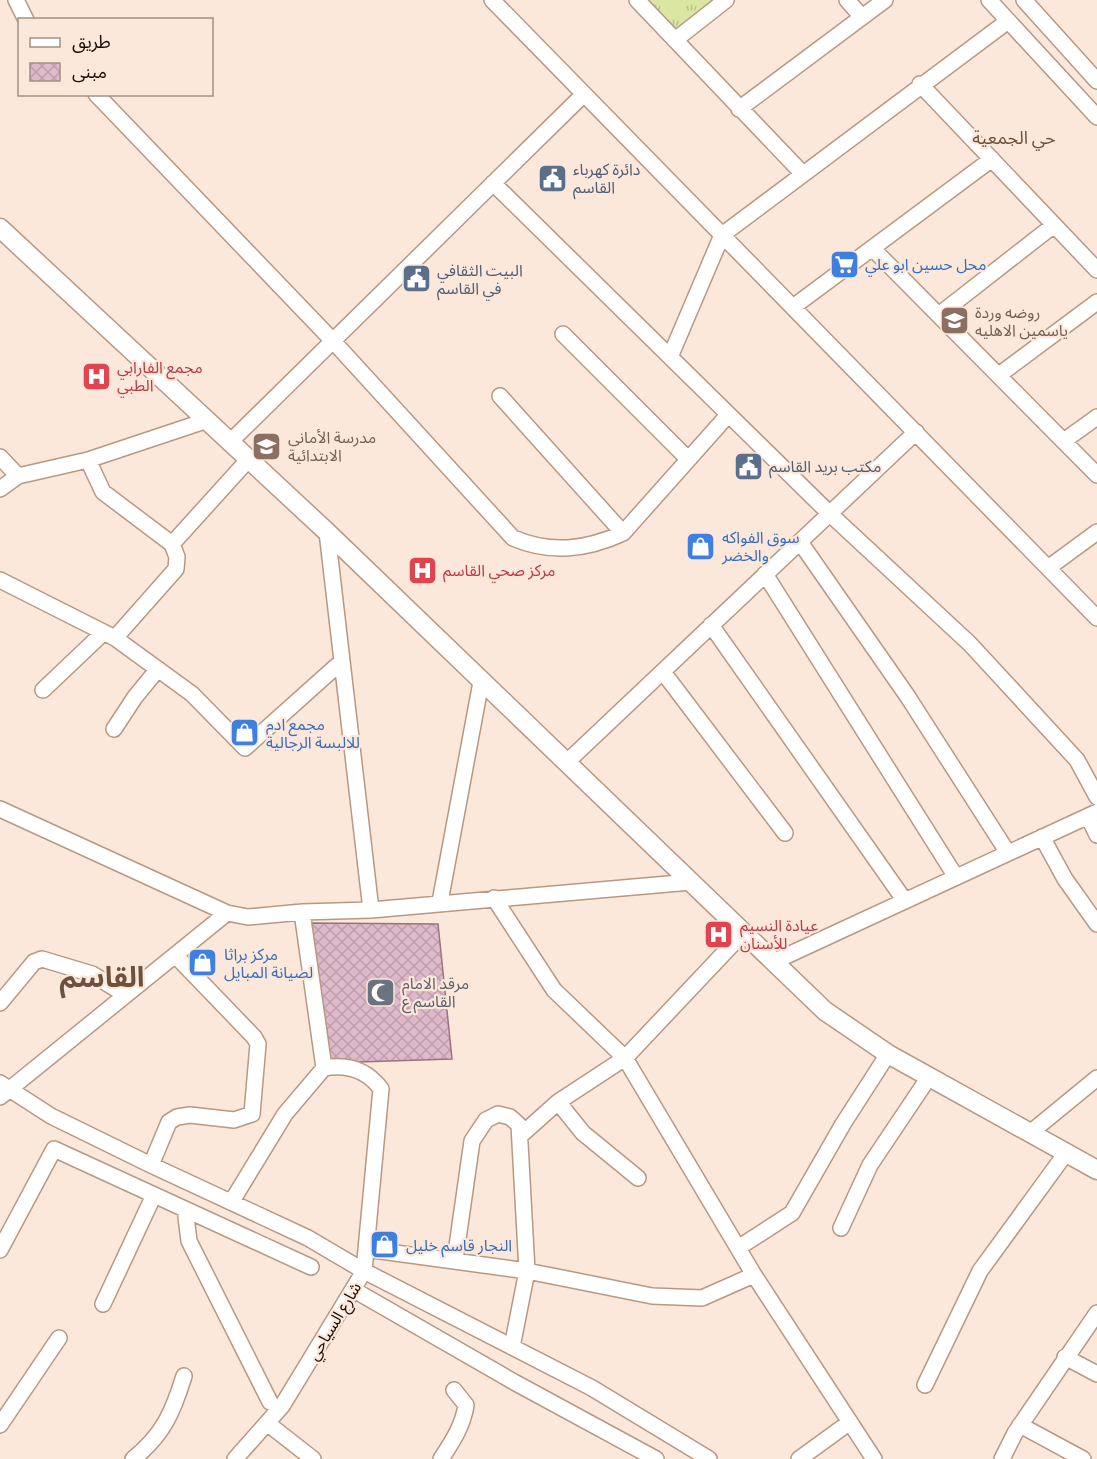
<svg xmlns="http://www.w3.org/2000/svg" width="1097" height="1459" viewBox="0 0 1097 1459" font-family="'PT Sans Narrow','Noto Sans Arabic',sans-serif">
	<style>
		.park { fill: url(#park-tufts) }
		.building { fill: url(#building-cross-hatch); stroke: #967484; stroke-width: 1.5 }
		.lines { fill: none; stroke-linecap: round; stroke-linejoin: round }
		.minor-casing { stroke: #b79983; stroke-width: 18 }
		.tertiary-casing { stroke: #b79983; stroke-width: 21 }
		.minor { stroke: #fff; stroke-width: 15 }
		.tertiary { stroke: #fff; stroke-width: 18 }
		.labels { text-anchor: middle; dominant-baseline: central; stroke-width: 4.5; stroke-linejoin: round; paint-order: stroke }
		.service-label { font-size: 16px; fill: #4e5e75; stroke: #fce8da; text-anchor: start }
		.shop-label { font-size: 16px; fill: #366cbe; stroke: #fce8da; text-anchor: start }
		.education-label { font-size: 16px; fill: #785e54; stroke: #fce8da; text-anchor: start }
		.health-label { font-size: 16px; fill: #be3a42; stroke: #fce8da; text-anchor: start }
		.worship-label { font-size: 16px; fill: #5b616d; stroke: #fce8da; text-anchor: start }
		.street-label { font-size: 16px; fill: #170c05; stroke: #fce8da }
		.neighbourhood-label { font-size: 18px; fill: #6d513e; stroke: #fce8da }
		.town-label { font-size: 28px; font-weight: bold; fill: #6d513e; stroke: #fce8da }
	</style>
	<defs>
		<pattern id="park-tufts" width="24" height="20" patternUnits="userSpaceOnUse" patternTransform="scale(1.5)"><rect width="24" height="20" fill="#dce6a3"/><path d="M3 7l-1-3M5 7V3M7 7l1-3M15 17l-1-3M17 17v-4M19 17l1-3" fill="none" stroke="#bcc48b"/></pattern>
		<pattern id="building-cross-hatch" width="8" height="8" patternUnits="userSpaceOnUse" patternTransform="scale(1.5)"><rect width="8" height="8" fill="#deb9ca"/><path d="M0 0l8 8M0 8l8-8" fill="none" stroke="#be9eac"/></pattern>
	</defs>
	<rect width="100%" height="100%" fill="#fce8da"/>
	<path class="park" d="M645,0H717L675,33Z"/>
	<path class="building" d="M309,923L438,924L452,1059L327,1063Z"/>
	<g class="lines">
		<defs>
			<path id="minor" d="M16,0L26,20
				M492,0L1097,618
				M637,0L803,174
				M847,0L862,17
				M989,0L1097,117
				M1024,0L1097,81
				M675,40L726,0
				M920,84L1097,270
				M96,94L333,341L513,538C551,554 586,550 623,533L728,415
				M739,109L885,0
				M493,183L830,514L970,644L1077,760L1097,797
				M873,249L1097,475
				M793,307L992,159
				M940,314L1054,225
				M563,334L688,459
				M670,357L722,235L1008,21
				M999,375L1097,302
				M500,396L623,533
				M1065,440L1097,417
				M229,443L584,94
				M0,457L18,476
				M88,460L103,492L172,544L177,557L176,569L115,638
				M0,489L18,476L88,460L205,421
				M327,532L371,910
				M800,542L908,697L1008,853
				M172,544L248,460
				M1048,568L1097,532
				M765,574L956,877
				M0,580L115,638L192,694L245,748L341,662
				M711,625L905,901
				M663,672L785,833
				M43,690L103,633
				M114,729L135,697L158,669
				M568,761L916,432
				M0,809L227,913L248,917L302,912L371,910L691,882
				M1088,816L1097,835
				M1042,837L1065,879L1097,924
				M494,898L554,990L625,1058L754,1275L874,1459
				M440,902L481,682
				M302,912L324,1068
				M773,962L1097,812
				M0,1003L34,962L42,959L92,974L126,995
				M0,1083L51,1116L151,1165L308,1238L364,1271L592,1388L709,1459
				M0,1097L227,913
				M558,1102L583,1133L638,1178
				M1030,1133L1097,1078
				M520,1136L558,1102L625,1058L743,933
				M151,1165L169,1122L177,1117L190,1115L234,1120L252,1114L258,1044L254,1037L175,955
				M232,1201L285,1114L324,1068C347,1064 367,1070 381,1089L364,1271L282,1406L235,1459
				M185,1209L189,1241L270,1402
				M841,1228L870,1165L929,1077
				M738,1248L792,1213L843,1124L888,1054
				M366,1249L527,1271L652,1296L702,1298L754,1275
				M0,1250L54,1149L311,1267
				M455,1260L472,1141L486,1120L498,1114L510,1117L519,1125L527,1271L512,1347
				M354,1290L514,1382L656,1459
				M103,1304L154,1195
				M1065,1357L1097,1374
				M925,1385L980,1271L1066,1153
				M267,1423L313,1459
				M0,1425L59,1338
				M1020,1425L1083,1459
				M133,1459C163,1435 173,1412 184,1376
				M441,1459C452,1442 463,1426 466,1405L454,1390
				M799,1459L850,1422
				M1002,1459L1015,1433L1097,1313"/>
			<path id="tertiary" d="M0,228L327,532L825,1011L888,1054L1097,1170"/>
		</defs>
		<use href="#minor" class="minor-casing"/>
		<use href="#tertiary" class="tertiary-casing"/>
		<use href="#minor" class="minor"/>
		<use href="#tertiary" class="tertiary"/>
	</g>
	<defs>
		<symbol id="civic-square" viewBox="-11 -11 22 22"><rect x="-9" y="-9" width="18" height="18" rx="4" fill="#5c6f8a" stroke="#fce8da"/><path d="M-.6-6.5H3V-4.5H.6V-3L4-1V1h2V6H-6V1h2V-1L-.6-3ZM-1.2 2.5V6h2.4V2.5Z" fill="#fff"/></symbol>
		<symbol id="supermarket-square" viewBox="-11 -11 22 22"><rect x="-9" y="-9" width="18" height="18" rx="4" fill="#3f7fe0" stroke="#fce8da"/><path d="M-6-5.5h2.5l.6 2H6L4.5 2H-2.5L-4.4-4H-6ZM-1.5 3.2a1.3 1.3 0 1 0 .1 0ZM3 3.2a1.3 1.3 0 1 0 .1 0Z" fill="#fff"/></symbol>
		<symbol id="school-square" viewBox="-11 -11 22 22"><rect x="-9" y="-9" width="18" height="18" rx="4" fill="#8d6e63" stroke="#fce8da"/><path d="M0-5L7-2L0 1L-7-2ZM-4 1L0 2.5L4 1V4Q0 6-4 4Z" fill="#fff"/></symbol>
		<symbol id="hospital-square" viewBox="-11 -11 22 22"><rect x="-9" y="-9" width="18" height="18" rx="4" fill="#e0444e" stroke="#fce8da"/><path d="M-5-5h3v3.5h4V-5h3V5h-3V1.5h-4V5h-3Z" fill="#fff"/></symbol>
		<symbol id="shop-square" viewBox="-11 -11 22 22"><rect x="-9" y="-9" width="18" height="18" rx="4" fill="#3f7fe0" stroke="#fce8da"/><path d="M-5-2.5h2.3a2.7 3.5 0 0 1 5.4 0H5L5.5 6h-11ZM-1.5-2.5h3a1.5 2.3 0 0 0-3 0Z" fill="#fff"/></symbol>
		<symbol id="mosque-square" viewBox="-11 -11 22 22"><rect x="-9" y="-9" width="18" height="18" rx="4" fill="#6b7280" stroke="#fce8da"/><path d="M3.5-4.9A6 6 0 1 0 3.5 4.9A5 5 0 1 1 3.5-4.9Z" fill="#fff"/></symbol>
	</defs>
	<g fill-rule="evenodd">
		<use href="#civic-square" x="536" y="162" width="33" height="33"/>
		<use href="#supermarket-square" x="828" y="248" width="33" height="33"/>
		<use href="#civic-square" x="400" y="262" width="33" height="33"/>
		<use href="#school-square" x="938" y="304" width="33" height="33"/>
		<use href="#hospital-square" x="80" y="360" width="33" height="33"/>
		<use href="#school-square" x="250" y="430" width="33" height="33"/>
		<use href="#civic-square" x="732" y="450" width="33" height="33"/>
		<use href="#shop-square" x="684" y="530" width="33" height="33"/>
		<use href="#hospital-square" x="406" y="554" width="33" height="33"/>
		<use href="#shop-square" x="228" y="716" width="33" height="33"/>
		<use href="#hospital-square" x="702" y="918" width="33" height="33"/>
		<use href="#shop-square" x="186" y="946" width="33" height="33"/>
		<use href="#mosque-square" x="364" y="976" width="33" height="33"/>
		<use href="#shop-square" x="368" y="1228" width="33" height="33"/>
	</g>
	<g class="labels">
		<g class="service-label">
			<text x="573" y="169">دائرة كهرباء<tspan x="573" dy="18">القاسم</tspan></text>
			<text x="437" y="270">البيت الثقافي<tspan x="437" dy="18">في القاسم</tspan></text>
			<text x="769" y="466">مكتب بريد القاسم</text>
		</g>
		<g class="shop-label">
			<text x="865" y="264">محل حسين ابو علي</text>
			<text x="722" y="537">سوق الفواكه<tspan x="722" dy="18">والخضر</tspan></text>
			<text x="266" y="724">مجمع ادم<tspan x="266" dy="18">للالبسة الرجالية</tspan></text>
			<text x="224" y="954">مركز براثا<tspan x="224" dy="18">لصيانة المبايل</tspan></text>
			<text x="406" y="1245">النجار قاسم خليل</text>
		</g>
		<g class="education-label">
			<text x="975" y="312">روضه وردة<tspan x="975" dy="18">ياسمين الاهليه</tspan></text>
			<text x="288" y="437">مدرسة الأماني<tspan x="288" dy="18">الابتدائية</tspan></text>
		</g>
		<g class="health-label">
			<text x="117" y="367">مجمع الفارابي<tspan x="117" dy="18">الطبي</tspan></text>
			<text x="443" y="570">مركز صحي القاسم</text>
			<text x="740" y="925">عيادة النسيم<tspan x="740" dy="18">للأسنان</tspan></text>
		</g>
		<g class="worship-label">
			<text x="402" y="983">مرقد الامام<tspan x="402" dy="18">القاسم ع</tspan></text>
		</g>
		<g class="street-label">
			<text transform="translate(334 1321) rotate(-59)">شارع السياحي</text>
		</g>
		<g class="neighbourhood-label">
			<text x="1014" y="137">حي الجمعية</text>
		</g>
		<g class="town-label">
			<text x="102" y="976">القاسم</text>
		</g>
	</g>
	<rect x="18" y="18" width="195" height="78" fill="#fce8da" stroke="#a09085" stroke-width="1.5"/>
	<rect x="30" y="38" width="30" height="9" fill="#ffffff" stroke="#a09085" stroke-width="1.5"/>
	<text x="72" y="48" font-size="18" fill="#170c05">طريق</text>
	<rect x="30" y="63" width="30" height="18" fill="url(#building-cross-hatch)" stroke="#a09085" stroke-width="1.5"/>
	<text x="72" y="78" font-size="18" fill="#170c05">مبنى</text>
</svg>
